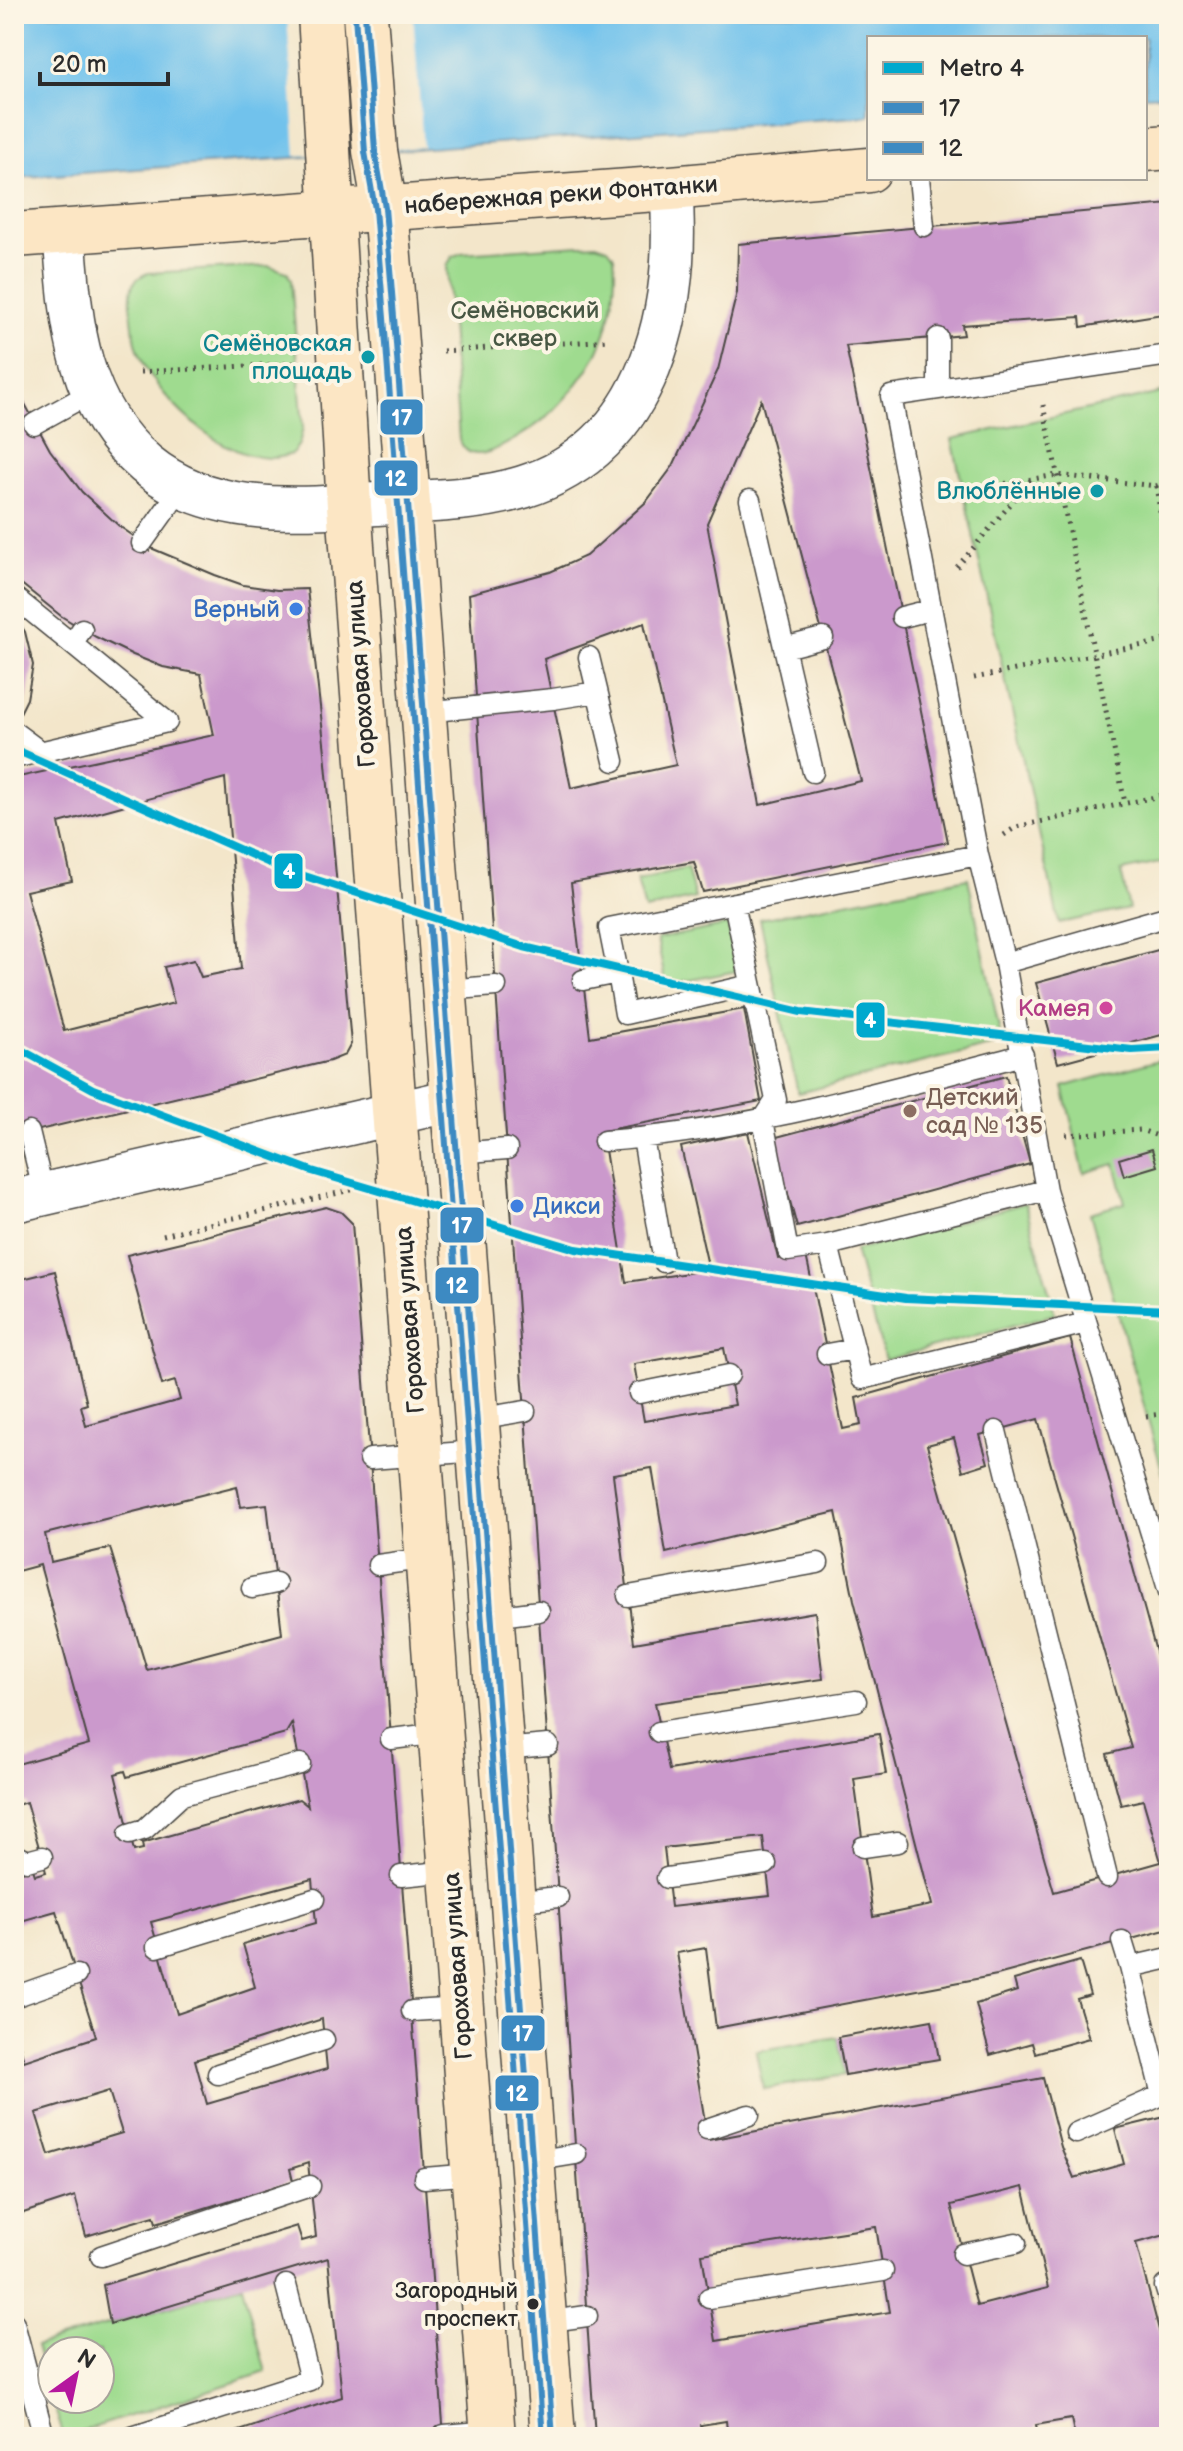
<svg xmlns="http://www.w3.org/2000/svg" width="1183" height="2451" viewBox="0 0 1183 2451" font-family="'Balsamiq Sans',sans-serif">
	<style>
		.green { fill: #9fdb8f; stroke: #65835d; stroke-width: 2 }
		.water { fill: #71c2ec; stroke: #4e768c; stroke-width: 2 }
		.pier { fill: #f3e6ca }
		.building { fill: #cb99cc; fill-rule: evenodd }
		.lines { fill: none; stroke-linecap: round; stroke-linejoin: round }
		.service-casing { stroke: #494743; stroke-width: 23 }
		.minor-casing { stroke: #494743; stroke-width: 45 }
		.secondary-casing { stroke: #494743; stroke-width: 47 }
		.path { stroke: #494743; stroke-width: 5; stroke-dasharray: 2 6; stroke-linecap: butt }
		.service { stroke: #fff; stroke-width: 20 }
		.minor { stroke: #fff; stroke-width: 42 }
		.secondary { stroke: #fce6c4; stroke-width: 44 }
		.bus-1-casing { stroke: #fcf5e5; stroke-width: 12 }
		.bus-2-casing { stroke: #fcf5e5; stroke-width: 12 }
		.bus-1 { stroke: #3d8ac2; stroke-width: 6 }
		.bus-2 { stroke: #3d8ac2; stroke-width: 6 }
		.metro-1-casing { stroke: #fcf5e5; stroke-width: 14 }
		.metro-1 { stroke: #00a9ce; stroke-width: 8 }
		.culture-dot { fill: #0f9aa8; stroke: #fcf5e5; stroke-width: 3 }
		.shop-dot { fill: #3f7fe0; stroke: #fcf5e5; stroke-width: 3 }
		.hotel-dot { fill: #d1479c; stroke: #fcf5e5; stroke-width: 3 }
		.education-dot { fill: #8d6e63; stroke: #fcf5e5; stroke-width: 3 }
		.bus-dot { fill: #2b2b2b; stroke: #fcf5e5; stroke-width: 3 }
		.labels { text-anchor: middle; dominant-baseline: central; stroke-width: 8; stroke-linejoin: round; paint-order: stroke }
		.bus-label { font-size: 22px; fill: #2b2b2b; stroke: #fcf5e5; text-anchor: end }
		.street-label { font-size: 24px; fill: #2b2b2b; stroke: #fcf5e5 }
		.park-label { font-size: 24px; fill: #485744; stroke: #fcf5e5 }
		.culture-label { font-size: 24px; fill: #0d838f; stroke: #fcf5e5; text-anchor: end }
		.shop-label { font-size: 24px; fill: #366cbe; stroke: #fcf5e5; text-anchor: end }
		.hotel-label { font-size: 24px; fill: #b23c85; stroke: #fcf5e5; text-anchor: end }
		.education-label { font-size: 24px; fill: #785e54; stroke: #fcf5e5; text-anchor: start }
		.line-badge { stroke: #fcf5e5; stroke-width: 3 }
		.badge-label { font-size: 22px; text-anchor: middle; font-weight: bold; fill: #fff }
	</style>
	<rect width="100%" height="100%" fill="#fcf5e5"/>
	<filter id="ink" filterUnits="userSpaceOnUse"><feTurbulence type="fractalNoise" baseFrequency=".0125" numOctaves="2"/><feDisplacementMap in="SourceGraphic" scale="16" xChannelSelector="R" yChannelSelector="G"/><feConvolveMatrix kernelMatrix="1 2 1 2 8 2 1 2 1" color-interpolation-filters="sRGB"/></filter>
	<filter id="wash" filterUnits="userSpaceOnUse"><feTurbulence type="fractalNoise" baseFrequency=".006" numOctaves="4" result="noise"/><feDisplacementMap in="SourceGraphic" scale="32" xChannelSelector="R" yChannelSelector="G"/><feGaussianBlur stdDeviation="1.8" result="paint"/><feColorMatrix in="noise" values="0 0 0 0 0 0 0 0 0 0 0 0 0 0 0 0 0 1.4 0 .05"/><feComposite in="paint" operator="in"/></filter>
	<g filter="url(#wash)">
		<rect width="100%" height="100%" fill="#f3e6ca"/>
		<path class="green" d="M596,244L608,248L614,256C617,282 612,318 602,341C593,366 571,393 552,412C539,425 496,454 478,454C468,454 464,449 459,440L447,266L452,257L461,253Z
			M269,266L287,272L291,280L303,428L299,444L293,453C240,478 158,402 140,355C134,340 132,322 131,306C130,289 131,279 148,273Z
			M1165,392L1169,409V861L1121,871L1129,909L1059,923L952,439Z
			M687,868L695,898L645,910L637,880Z
			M968,878L1002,1043L798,1093L760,919Z
			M728,925L737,971L666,985L657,939Z
			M1169,1057V1495L1090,1213L1125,1203L1115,1164L1084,1173L1063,1087Z
			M1025,1203L1055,1314L885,1360L855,1250Z
			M838,2037L845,2075L763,2089L756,2051Z
			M242,2285L266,2372L64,2437L52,2399H100V2351H52V2399L36,2346Z"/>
		<path class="water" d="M14,14H1169V95L1145,96V38H869V116L14,178Z"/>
		<path class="pier" d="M287,14H413L423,147L296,156Z"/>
		<g id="blocks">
			<path class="building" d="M1169,204V313L1081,327L1080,317L962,325L964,335L846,346L948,842L703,892L694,862L571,883L590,1037L744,1009L761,1101L602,1131L626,1282L709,1270L681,1147L748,1132L778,1259L806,1255L843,1429L861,1425L856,1398L1070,1338L1169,1699V1929L997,1975L716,2028L706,1948L677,1953L708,2140L1043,2078L1061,2147L1074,2178L1124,2164L1115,2129L1165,2117L1169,2135V2234L1136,2243L1169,2368V2437H1075L1071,2419L1036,2425L1038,2437H728L726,2421L701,2425L702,2437H595L469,594L550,572L586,556L646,502L673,466L718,370L737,292L738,244ZM761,400L861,781L760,805L707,523ZM644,623L676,765L571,788L544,659ZM724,1348L735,1405L644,1421L634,1364ZM1038,1419L1131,1748L1107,1754L1121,1805L1143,1800L1161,1862L1054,1892L927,1445L954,1438L963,1471L988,1463L980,1435ZM652,1468L666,1553L836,1512L854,1600L932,1905L873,1917L854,1779L886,1774L879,1734L669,1770L655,1703L823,1679L815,1612L634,1643L613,1474ZM763,1837L770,1896L671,1907L664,1848ZM1023,2187L1048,2288L977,2306L951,2205ZM876,2227L890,2312L716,2341L702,2254Z
				M14,371L25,404L50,450L82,492L119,526L151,548L215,575L243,585L277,590L307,589L325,752L351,1044L345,1055L330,1061L14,1136V1044L22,1042L14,1010V778L214,735L201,674L163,667L133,655L96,637L61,616L14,578ZM225,778L241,969L201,977L194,960L164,967L174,1003L64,1031L26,891L72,881L59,823Z
				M14,614L25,632L33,665L27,699L14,725Z
				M1169,947V1033L1058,1063L1036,983Z
				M1006,1076L1030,1164L797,1227L773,1138Z
				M1152,1149L1157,1166L1124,1176L1119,1159Z
				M326,1207L341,1212L352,1223L444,2437H356V2434L345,2437H221L342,2397L328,2258L110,2324L103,2285L297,2226L302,2241L316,2237L308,2163L290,2169L293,2181L156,2223L154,2216L86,2236L75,2196L14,2216V2035H17L24,2061L96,2037L56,1911L14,1923V1874L33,1869L35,1875L46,1872L26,1802L14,1806V1765L89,1744L40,1565L14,1572V1281L55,1271L87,1404L81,1406L86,1426L180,1400L175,1381L162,1385L127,1255ZM237,1486L241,1507L267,1504L282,1634L147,1670L110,1548L51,1562L45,1534ZM292,1723L308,1806L299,1799L142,1843L143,1849L134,1851L115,1774L125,1771L127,1777L286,1733ZM312,1879L316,1923L243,1944L255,1987L177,2014L151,1922ZM322,2019L327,2069L207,2104L195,2060ZM109,2091L122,2133L49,2155L36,2113Z
				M1080,1961L1090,1995L1077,1999L1089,2038L1035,2053L1032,2043L990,2055L976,2004L1017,1991L1014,1980Z
				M932,2020L939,2059L845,2075L838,2037Z"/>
		</g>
	</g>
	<g filter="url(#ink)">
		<use href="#blocks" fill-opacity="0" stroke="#494743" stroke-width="2"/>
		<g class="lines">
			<defs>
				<path id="service" d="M919,178L924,226
					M938,338V388
					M1169,355L891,396L978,855L1005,963L1169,916
					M34,424L92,392
					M750,500L813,772
					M142,543L182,487
					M14,597L72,644L82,629
					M902,617L930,610
					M784,648L823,638
					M589,657L614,761
					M424,712L553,699L597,692
					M14,732L41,752
					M14,758L167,722L72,644
					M734,903L776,1100L763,1120L788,1251L828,1245
					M1005,963L1046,1190L1169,1592
					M618,973L625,1014L751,985
					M583,980L618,973L609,928L978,855
					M444,990L496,986
					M29,1132L44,1194
					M643,1138L664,1262
					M604,1141C747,1131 885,1090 1023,1055
					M457,1153L507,1149
					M1046,1190L828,1245L862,1379L1086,1323
					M827,1354L854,1349
					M639,1393L729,1375
					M477,1419L525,1411
					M996,1431L1107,1877
					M370,1459L479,1451
					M378,1565L428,1558
					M252,1588L276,1583
					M628,1596L818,1563
					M492,1617L539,1611
					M659,1732L856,1701
					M391,1739L441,1733
					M502,1749L548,1745
					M129,1834L145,1829L182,1795L300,1764
					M863,1847L898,1842
					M14,1854L27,1861L42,1857
					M401,1876L451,1871
					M667,1878L766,1864
					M513,1902L558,1897
					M1122,1941L1130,1967
					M157,1947L314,1899
					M1169,1958L1130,1967L1162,2095L1169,2093
					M14,1997L76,1975
					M412,2011L461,2008
					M218,2074L324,2040
					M707,2129L749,2115
					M1076,2133L1162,2095
					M533,2161L576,2154
					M424,2178L474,2174
					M963,2254L1016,2243
					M101,2256L310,2186
					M1169,2285L1165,2286L1169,2299
					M709,2298L883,2271
					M544,2322L587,2316
					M14,2323L44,2437
					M444,2435L493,2431
					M132,2437L310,2380L286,2285"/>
				<path id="minor" d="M64,231C71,317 74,403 146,464C207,514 287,510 360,505C414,501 471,503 523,487C652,447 681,307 671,188
					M14,1201L453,1100"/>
				<path id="secondary" d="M320,14L349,506L493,2437
					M365,14L375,151L385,208L394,317L553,2437
					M1145,149L1169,147
					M14,235L671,188L869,170"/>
			</defs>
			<use href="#service" class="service-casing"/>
			<use href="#minor" class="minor-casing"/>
			<use href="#secondary" class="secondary-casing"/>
			<path class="path" d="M443,351L610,340
				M140,372L299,363
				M1043,405L1125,803
				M1156,486L1169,566
				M942,494L1057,475L1156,486L1169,482
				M957,567L1031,480
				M974,678L1169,640
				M1004,835L1016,827L1169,794
				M1066,1135L1141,1130L1169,1140
				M163,1235L359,1188
				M1146,1416L1169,1413"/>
			<use href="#service" class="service"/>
			<use href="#minor" class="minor"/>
			<use href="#secondary" class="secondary"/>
			<defs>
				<path id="bus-1" d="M365,14L375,151L385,208L394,317L553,2437"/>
				<path id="bus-2" d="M355,15L365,152L375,209L384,318L543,2437"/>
			</defs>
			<use href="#bus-1" class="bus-1-casing"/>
			<use href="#bus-2" class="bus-2-casing"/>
			<use href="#bus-1" class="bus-1"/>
			<use href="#bus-2" class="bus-2"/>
			<defs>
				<path id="metro-1" d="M14,749L283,869L524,947L801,1012L1132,1050L1169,1048
					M14,1046L93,1089L312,1171L576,1249L906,1298L1169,1310"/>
			</defs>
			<use href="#metro-1" class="metro-1-casing"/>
			<use href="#metro-1" class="metro-1"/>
		</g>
	</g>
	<g class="culture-dot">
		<circle cx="368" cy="357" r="8"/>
		<circle cx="1097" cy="491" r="8"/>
	</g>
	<g class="shop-dot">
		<circle cx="296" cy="609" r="8"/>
		<circle cx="517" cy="1206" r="8"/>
	</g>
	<circle class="hotel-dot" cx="1106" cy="1008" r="8"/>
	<circle class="education-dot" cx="910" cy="1111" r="8"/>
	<circle class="bus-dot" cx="533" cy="2304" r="7"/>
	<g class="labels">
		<g class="bus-label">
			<text x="518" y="2291">Загородный<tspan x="518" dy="28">проспект</tspan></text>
		</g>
		<g class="street-label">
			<text transform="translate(561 195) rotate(-4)">набережная реки Фонтанки</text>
			<text transform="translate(361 674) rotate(-94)">Гороховая улица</text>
			<text transform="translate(410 1320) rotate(-94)">Гороховая улица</text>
			<text transform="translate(458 1966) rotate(-94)">Гороховая улица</text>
		</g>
		<g class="park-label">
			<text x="525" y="310">Семёновский<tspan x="525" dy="28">сквер</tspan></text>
		</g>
		<g class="culture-label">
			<text x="352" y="343">Семёновская<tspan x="352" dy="28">площадь</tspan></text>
			<text x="1081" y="491">Влюблённые</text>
		</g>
		<g class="shop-label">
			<text x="280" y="609">Верный</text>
			<text x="533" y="1206" text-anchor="start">Дикси</text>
		</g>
		<g class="hotel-label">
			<text x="1090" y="1008">Камея</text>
		</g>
		<g class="education-label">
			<text x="926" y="1097">Детский<tspan x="926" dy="28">сад № 135</tspan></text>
		</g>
	</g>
	<g class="line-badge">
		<rect x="379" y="398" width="45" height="38" rx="8" fill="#3d8ac2"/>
		<rect x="373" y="459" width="46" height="38" rx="8" fill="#3d8ac2"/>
		<rect x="273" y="852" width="31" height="38" rx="8" fill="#00a9ce"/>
		<rect x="855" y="1001" width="31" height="38" rx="8" fill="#00a9ce"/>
		<rect x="439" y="1206" width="46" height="38" rx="8" fill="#3d8ac2"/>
		<rect x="434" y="1266" width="46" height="39" rx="8" fill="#3d8ac2"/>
		<rect x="500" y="2014" width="46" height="38" rx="8" fill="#3d8ac2"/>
		<rect x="494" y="2074" width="46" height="38" rx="8" fill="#3d8ac2"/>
	</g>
	<g class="badge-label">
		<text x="402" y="425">17</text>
		<text x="396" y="486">12</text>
		<text x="289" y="879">4</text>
		<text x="870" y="1028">4</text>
		<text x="462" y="1233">17</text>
		<text x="457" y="1293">12</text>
		<text x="523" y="2041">17</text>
		<text x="517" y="2101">12</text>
	</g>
	<rect width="1183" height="2451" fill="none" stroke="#fcf5e5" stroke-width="48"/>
	<rect x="867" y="36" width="280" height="144" fill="#fcf5e5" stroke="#a8a49b" stroke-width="2"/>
	<rect x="883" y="62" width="40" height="12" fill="#00a9ce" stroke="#a8a49b" stroke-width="2"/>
	<text x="939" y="76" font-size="24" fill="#2b2b2b">Metro 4</text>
	<rect x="883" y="102" width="40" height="12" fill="#3d8ac2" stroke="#a8a49b" stroke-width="2"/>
	<text x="939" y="116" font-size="24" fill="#2b2b2b">17</text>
	<rect x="883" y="142" width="40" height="12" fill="#3d8ac2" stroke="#a8a49b" stroke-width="2"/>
	<text x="939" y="156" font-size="24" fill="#2b2b2b">12</text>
	<g transform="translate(76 2375) rotate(33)"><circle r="38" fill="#fcf5e5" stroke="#a8a49b" stroke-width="2"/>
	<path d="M0-6L14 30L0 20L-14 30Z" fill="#b5179e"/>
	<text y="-12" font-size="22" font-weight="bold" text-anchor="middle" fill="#2b2b2b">N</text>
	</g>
	<path d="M40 72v12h128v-12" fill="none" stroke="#2b2b2b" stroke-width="4"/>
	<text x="52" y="72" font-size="24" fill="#2b2b2b" stroke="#fcf5e5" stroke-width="6" paint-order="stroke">20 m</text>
</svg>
